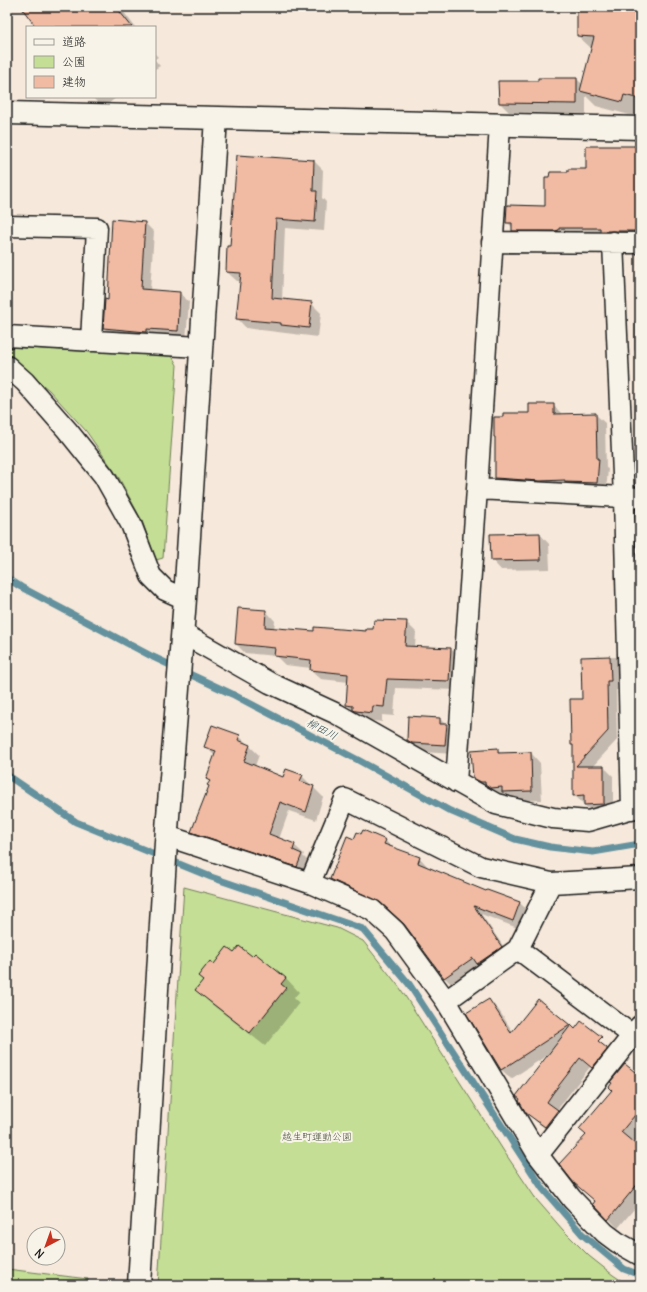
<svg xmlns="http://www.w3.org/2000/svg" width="647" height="1292" viewBox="0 0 647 1292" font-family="Delius,'Klee One',sans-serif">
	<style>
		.green { fill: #c4de95; stroke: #707d58 }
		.shadow { fill: #0003 }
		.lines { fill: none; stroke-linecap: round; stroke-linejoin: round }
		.stream { stroke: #63919d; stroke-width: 7 }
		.building { fill: #f1bba3; stroke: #1c1c1c }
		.minor-casing { stroke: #1c1c1c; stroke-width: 23 }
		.tertiary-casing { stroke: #1c1c1c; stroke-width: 25 }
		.minor { stroke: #f7f3e8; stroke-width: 20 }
		.tertiary { stroke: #f7f3e8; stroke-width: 22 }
		.labels { text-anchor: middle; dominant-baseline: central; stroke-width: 4; stroke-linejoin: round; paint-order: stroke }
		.park-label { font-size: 10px; fill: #4e5640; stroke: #f7f3e8 }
		.water-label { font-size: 11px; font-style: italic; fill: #40565c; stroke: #f7f3e8 }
	</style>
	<rect width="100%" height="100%" fill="#f6e8da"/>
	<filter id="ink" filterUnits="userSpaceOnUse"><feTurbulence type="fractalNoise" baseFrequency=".025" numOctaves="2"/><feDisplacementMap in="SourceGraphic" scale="8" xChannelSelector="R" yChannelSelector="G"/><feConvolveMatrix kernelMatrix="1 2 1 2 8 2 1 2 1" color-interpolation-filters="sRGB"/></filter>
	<g filter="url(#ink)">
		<path class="green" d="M10,347L172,356L177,365L163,558L156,560L142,521L119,478L86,431L49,390L9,357Z
			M184,887L337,928L363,941L400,988L505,1153L536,1199L563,1230L589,1256L613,1275L628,1285H158Z
			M7,1269L88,1279L87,1285H7Z"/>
		<path class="shadow" d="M21,7H120L135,27H38Z
			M578,7H640V110L637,117L596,106L586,96V114L509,112L500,103L539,82L577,79L583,85L592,49L578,36Z
			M155,54L158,57L155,59Z
			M155,60L160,66L155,69Z
			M92,97H117L103,108Z
			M640,147V242L524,241L513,230V228L507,222L546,207L569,173L587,170Z
			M314,161L323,170L322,198L326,202L324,231L285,228L282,300L311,303L321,313L318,337L246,328L237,318L241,281H237L227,272L231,248Z
			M145,223L154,232L150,291L180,293L189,302L186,340L113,337L104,328L109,301Z
			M634,321H640V356L634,350Z
			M553,405L563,415L595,414L605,423L606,468L608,469L606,492L506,488L496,478L530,414Z
			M637,527H640V557L638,555Z
			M540,534L549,544L550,569L501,570L492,560Z
			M266,611L275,621L274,629L315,632H367L406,622L416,632L415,647L450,648L460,658L458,690L396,688L394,716L382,715V722L366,720L359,714H357L347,705L349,682L321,679L311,670V668L285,665L276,656L245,653L236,644Z
			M616,657L625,666L620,690H616L617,740L592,767H604L613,776V813L594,814L574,795V747L572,745L583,700L582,658Z
			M440,719L456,735L455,754L422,752L408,740Z
			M239,736L259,755L255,766L284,778L302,776L323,797L316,820L289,811L279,839L294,845L304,854L303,856L311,864L307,876L202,841L192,832L210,786V782L207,779L215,756L205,746Z
			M497,750L502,754L531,753L540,763L542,800L512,801L508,797H501L484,787L474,777Z
			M354,840H385L392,848L420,858L429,868L487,892V891L520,903L529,912L523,930L481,914L510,956L454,987L444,977L407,926L390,911L340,888L331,879Z
			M235,954L252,957L286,978L299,992L294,998L299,1003L265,1046L210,1003L197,989L204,981L199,976L214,965Z
			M489,1000L498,1009L513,1032L538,1000L571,1027L606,1050L615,1060L602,1076L590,1067L557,1110L567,1121L555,1136L537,1122L527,1112L549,1054L511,1079L501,1069Z
			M640,1077V1202L618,1228L594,1204L596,1202L585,1192Z
			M640,1232V1242L636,1238Z"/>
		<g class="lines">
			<path class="stream" d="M7,578L21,587L153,657L232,694L358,760L450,811L515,839L550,847L593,852L640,844
				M7,775L76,822L211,877L363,929L409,984L543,1189L582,1234L624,1269L640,1275"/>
		</g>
		<path class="building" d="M21,7H116L132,27H36Z
			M577,7H640V99L624,95L622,102L580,91L594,37L577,36Z
			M538,78H577V104L499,103L498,81H538Z
			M586,146H640V231H600V228H559V230L555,231H512V223H506L507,205L545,206V177H549L550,172H568V169H586Z
			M237,155L314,160L313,191H317L315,222L276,219L272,298L312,302L309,328L281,325V323L236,319L241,273L226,272L227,246H230Z
			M112,219L145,222L141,289L180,292L178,331L147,329V332L103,328L105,299L108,300Z
			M529,404H554V414L596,413L597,459H599L597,483L565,482V480L540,481L495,478V437H494V417H503V413H529Z
			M540,533L541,560L491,561L490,534Z
			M238,608L266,610L265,627L314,631V627L366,631V629H373L374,620L407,621L405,646L451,648L449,681L387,679L384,707L373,706L372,713L356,711L353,710V706L346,705L348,674L310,670L311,660L274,656L275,648L235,644Z
			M610,656L611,681H607L608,731L576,766H604V804L584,805V795L573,796V745H571L570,699H582L581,657Z
			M408,716L440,718V724H447L445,745L412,743L407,740Z
			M212,725L240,735L238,740L250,745L244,761L283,777L286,769L303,775L300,781L314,786L306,812L280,802L269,834L295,844L293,850L302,854L297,867L191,832L209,786L207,785L210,781L206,779L216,751L204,747Z
			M498,748V753L531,752L532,791L502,792V787L491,788L485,784V782H481L473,778L471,750Z
			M363,830L386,840L384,844L420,857L418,863L486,891L487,890L520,902L513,921L474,906L502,947L477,964L473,958L444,978L404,924L380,902L330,879L347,836L354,839L357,832L361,834Z
			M239,946L252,956L255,953L286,978L281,984L286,988L250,1033L195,990L203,980L198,976L210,961L214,964L227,947L234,952Z
			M489,999L511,1033L538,999L570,1025L501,1070L466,1013Z
			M581,1021L602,1037L598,1041L607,1048V1050L592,1068L580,1058L553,1093L547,1102L558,1110L545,1127L526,1113L519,1101L520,1099L516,1096L571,1025L575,1029Z
			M625,1064L640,1076V1109L621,1132L640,1148V1181L608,1220L593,1204L595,1201L574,1183L559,1164L586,1135L579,1129L612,1090L609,1087L612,1083L610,1082Z"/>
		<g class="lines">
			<defs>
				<path id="minor" d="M7,226L97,228L91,341
					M492,242L640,243
					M613,242L624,498L632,809
					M7,336L200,347
					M7,366L25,382L67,430L104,476L131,524L151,576L165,590L185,599
					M477,489L640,498
					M182,633L270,683L337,714L496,804L553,818L588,821L640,806
					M456,782L477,489L500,125
					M167,836L310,883L372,910L395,931L446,1001L538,1155L572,1199L605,1233L617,1242L640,1255
					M310,883L345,799L481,867L551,883L640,878
					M518,949L632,1035
					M446,1001L518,949L551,883
					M538,1155L640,1026"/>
				<path id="tertiary" d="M7,113L640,128
					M139,1285L166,842L185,599L216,118"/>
			</defs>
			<use href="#minor" class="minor-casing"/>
			<use href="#tertiary" class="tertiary-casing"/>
			<use href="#minor" class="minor"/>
			<use href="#tertiary" class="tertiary"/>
		</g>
	</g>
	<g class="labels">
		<g class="park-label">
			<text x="317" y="1136">越生町運動公園</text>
		</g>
		<g class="water-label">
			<text transform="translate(322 729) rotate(28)">柳田川</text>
		</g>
	</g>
	<rect width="647" height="1292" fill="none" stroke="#f7f3e8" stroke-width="24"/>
	<rect x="12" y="12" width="623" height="1268" fill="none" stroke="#1c1c1c" stroke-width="1.5" filter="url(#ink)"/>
	<rect x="26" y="26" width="130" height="72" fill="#f7f3e8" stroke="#9f9d96"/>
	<rect x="34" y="39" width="20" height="6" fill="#f7f3e8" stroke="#9f9d96"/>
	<text x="62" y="46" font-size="12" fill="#1c1c1c">道路</text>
	<rect x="34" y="56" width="20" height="12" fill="#c4de95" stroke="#9f9d96"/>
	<text x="62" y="66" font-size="12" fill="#1c1c1c">公園</text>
	<rect x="34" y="76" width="20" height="12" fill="#f1bba3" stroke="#9f9d96"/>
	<text x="62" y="86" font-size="12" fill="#1c1c1c">建物</text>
	<g transform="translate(46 1246) rotate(221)"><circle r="19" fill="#f7f3e8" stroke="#9f9d96"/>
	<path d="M0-3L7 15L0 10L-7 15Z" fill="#c8321e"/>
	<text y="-6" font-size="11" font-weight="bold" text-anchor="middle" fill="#1c1c1c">N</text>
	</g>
</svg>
